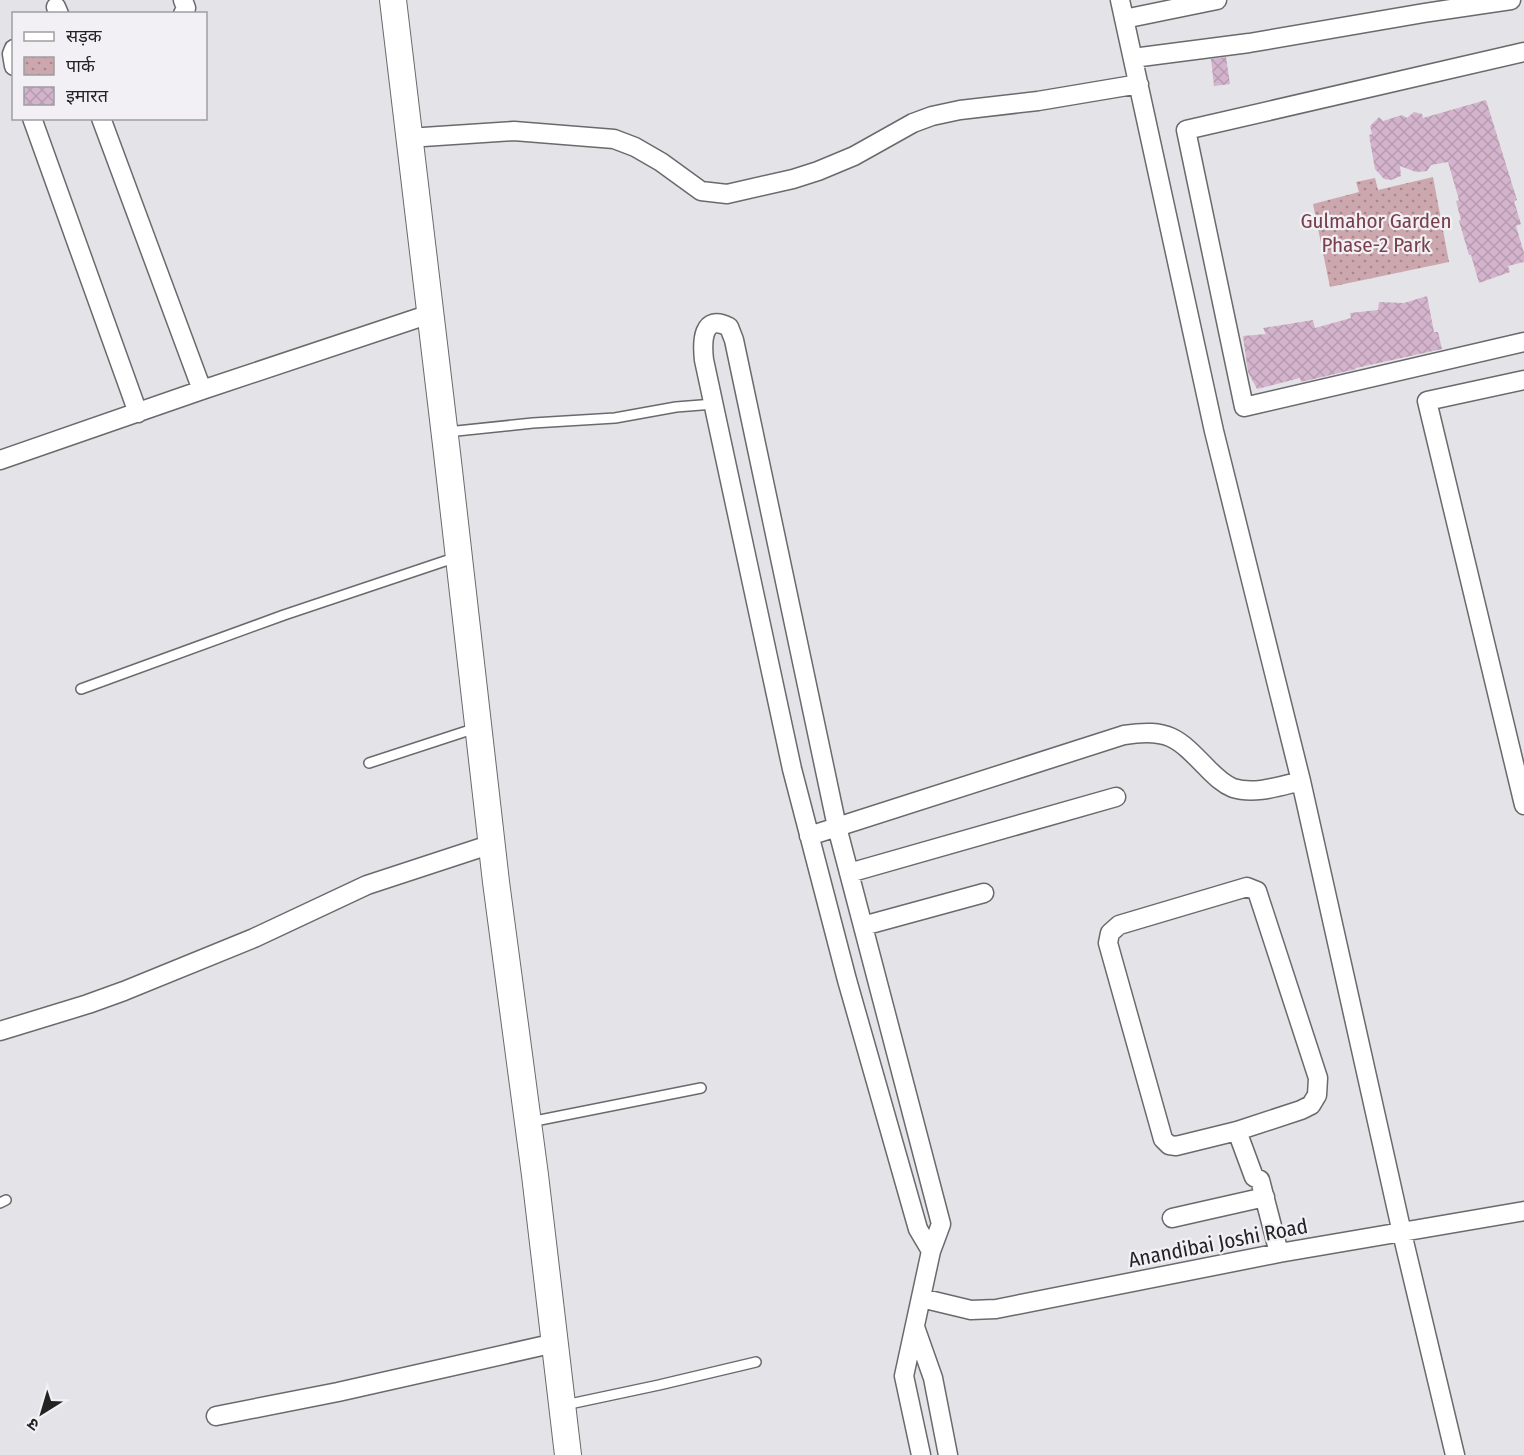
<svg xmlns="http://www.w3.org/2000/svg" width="1524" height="1455" viewBox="0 0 1524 1455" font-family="'Fira Sans Condensed','Noto Sans Devanagari',sans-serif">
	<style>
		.park { fill: url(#park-dots) }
		.building { fill: url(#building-cross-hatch) }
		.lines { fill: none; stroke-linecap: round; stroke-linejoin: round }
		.lane-casing { stroke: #6a696c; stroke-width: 12 }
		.street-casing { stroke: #6a696c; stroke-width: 21 }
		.secondary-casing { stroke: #6a696c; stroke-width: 28 }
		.lane { stroke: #fff; stroke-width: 9 }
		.street { stroke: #fff; stroke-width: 18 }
		.secondary { stroke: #fff; stroke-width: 26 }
		.labels { text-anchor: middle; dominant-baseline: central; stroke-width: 4.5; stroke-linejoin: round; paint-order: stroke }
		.park-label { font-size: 21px; fill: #78404d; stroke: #f2f0f4 }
		.street-label { font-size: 21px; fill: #232324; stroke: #f2f0f4 }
	</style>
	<defs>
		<pattern id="park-dots" width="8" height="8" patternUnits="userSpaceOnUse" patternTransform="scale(1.5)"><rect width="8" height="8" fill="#cca8ae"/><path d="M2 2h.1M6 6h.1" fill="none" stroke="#a5888d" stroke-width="1.8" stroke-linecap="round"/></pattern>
		<pattern id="building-cross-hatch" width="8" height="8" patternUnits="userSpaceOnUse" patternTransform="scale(1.5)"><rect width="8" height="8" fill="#d4b4cd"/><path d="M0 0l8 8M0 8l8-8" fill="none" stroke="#b69ab0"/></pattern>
	</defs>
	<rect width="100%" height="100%" fill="#e4e3e7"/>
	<path class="park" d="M1433,177L1449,262L1330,287L1313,204L1359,192L1356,182L1375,178L1378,190Z"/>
	<path class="building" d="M1226,57L1230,84L1214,86L1211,59Z
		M1486,100L1517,200L1514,201L1521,224L1516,226L1524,253V262L1508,266L1510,272L1479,283L1471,255H1469L1459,221L1461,220L1456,201L1459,200L1448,162L1431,165L1427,171L1416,172L1400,166L1401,176L1391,180L1384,179L1375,169L1369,135L1372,134L1370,126L1379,117L1383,121L1402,115L1407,118L1414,112L1422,114L1423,118Z
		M1427,296L1434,332H1438L1442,349L1356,368V369L1301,382L1300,378L1257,389L1248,372L1243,336L1266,334L1263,328L1313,320L1315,328L1351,318L1350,313L1378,310L1379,302L1404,303Z"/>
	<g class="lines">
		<defs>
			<path id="lane" d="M447,432L533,423L615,418L676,407L714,404
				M81,689L284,615L457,557
				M369,763L476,728
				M530,1122L701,1088
				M0,1203L6,1200
				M565,1405L659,1385L756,1362"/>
			<path id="street" d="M1120,0L1214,431L1301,781L1402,1233L1455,1455
				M56,7L59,14
				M183,14L186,8L183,0
				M1124,19L1217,0
				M14,49L12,54L14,66
				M1524,52L1186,130L1244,407L1524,342
				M1133,58L1249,43L1424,13L1511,0
				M32,118L138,413
				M101,118L202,390
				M408,138L514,131L614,139L635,147L661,162L701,191L727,194L793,179L818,171L854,156L913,123L932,116L960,110L1038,101L1139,84
				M1524,380L1427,401L1524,805
				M0,460L202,390L430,314
				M809,836L1124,735C1169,728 1178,738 1208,769C1215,776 1223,784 1233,788C1255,795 1280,786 1301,781
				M849,873L1116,797
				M1247,887L1257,891L1318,1078L1317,1095L1311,1105L1301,1110L1237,1131L1176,1146L1169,1145L1163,1139L1108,943L1110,933L1119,925Z
				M863,926L984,893
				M0,1031L88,1004L124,991L254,938L367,885L492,844
				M1237,1131L1254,1177L1260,1180L1279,1253
				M1172,1218L1265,1197
				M921,1298L971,1310L996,1309L1279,1253L1524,1211
				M915,1327L933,1378L948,1455
				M216,1416L338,1392L555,1343
				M921,1455L904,1376L931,1251L941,1224L837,827L734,340L729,327C702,313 702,342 704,360L792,769L847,980L918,1229L931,1251"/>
			<path id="secondary" d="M393,0L447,453L496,882L535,1175L568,1455"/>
		</defs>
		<use href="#lane" class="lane-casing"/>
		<use href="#street" class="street-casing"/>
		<use href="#secondary" class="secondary-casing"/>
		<use href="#lane" class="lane"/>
		<use href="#street" class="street"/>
		<use href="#secondary" class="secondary"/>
	</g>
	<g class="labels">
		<g class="park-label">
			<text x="1376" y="221">Gulmahor Garden<tspan x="1376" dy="24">Phase-2 Park</tspan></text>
		</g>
		<g class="street-label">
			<text transform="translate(1218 1243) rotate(-11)">Anandibai Joshi Road</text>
		</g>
	</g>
	<rect x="12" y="12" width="195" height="108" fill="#f2f0f4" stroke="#9f9ea1" stroke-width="1.5"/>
	<rect x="24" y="32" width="30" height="9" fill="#ffffff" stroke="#9f9ea1" stroke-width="1.5"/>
	<text x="66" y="42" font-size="18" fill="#232324">सड़क</text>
	<rect x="24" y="57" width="30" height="18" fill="url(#park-dots)" stroke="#9f9ea1" stroke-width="1.5"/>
	<text x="66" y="72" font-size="18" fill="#232324">पार्क</text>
	<rect x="24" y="87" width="30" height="18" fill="url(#building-cross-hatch)" stroke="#9f9ea1" stroke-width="1.5"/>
	<text x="66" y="102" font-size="18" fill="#232324">इमारत</text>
	<g transform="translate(42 1413) rotate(217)" stroke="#f2f0f4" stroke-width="4.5" paint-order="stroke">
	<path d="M0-4.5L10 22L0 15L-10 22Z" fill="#232324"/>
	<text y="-9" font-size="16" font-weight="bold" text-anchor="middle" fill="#232324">उ</text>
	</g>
</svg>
